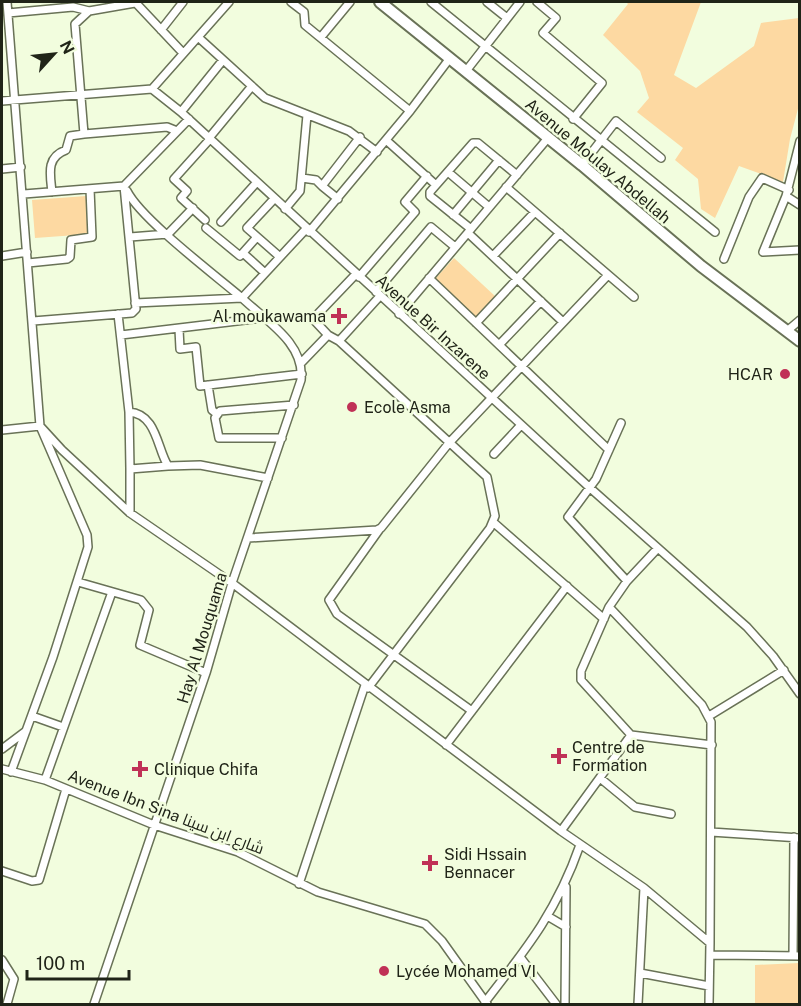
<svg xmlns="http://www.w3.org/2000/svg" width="801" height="1006" viewBox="0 0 801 1006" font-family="'Public Sans',Cairo,sans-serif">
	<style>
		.green { fill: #fdd9a2 }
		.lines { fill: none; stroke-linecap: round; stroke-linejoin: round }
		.street-casing { stroke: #697257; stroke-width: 10 }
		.primary-casing { stroke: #697257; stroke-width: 14 }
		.street { stroke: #fff; stroke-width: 7 }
		.primary { stroke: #fff; stroke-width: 10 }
		.poi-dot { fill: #c03156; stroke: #f2fdde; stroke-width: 2 }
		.labels { text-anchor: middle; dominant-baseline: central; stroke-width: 5; stroke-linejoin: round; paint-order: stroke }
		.street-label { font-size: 16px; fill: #202418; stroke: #f2fdde }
		.poi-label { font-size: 16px; fill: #202418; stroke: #f2fdde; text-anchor: start }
	</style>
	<rect width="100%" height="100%" fill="#f2fdde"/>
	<path class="green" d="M626,2H701L674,75L696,88L754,46L761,23L799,18V105L790,139L783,182L739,166L715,218L701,209L698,179L675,160L683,148L637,112L649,98L640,71L603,35L628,4Z
		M86,196L90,234L35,238L32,200Z
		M454,258L496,297L476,318L435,279Z
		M799,963V1004H755V965Z"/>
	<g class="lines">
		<defs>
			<path id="street" d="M7,2L40,426L87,535L88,547L53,657L11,772
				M135,2L183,53
				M291,2L304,12L305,25L410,111
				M431,2L715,232
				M487,2L507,18
				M537,2L556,18L543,33L602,83L573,119
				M8,13L73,7L89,11
				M161,30L183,2
				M198,37L265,98L349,131L377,152
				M321,37L350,2
				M466,71L520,2
				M152,89L229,2
				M2,101L152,89L181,112L589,487L747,627L773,656L800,694
				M181,112L223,60
				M84,134L167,127L177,131
				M209,138L252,86
				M386,140L436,185
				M800,141L786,196L800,205
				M582,165L616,121L661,158
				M2,169L21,167
				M448,172L489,207
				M302,178L316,180L322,186
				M124,186L189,119
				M506,187L634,297
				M127,191C141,219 215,275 242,298
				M52,192C50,174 46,157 66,150L70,136L84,134L75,24L89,11L135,3
				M24,194L124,186
				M786,196L763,252L800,250
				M274,199L247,228L280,257
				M338,199L322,186L360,137
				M285,209L300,191L307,115
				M453,215L499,160
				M205,220L181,198L187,191L174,179L210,139
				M221,222L257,182
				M206,228L240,256L257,237
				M471,229L430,196V192L473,143H478L517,175
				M309,232L410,111L450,58
				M468,233L563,322
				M130,237L168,234L193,208
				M243,253L265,273
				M2,256L27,252
				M493,256L535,212
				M724,259L749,197L762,178L789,190
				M28,263L67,259L70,257L71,240L92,237L90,189
				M359,277L415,212L405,202L427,176
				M429,278L609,450
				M376,292L431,227L455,247
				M135,303L242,298
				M118,314L129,412C157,414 157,449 168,466L200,465L268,478
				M399,314L548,138
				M33,321L132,313L136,309L124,186
				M476,323L560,233
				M179,329L180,349L196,347L200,386L302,374
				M787,331L800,320
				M121,335L263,318
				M328,335L313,319L356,274
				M499,345L541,301
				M301,363L328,335L339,341
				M208,385L212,410L217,414
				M129,412L130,469
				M621,423L596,479L568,517L627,581
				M2,430L40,426L62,450L130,513L232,583L561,831L644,888L710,943L709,1004
				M282,438H219L215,418L220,411L294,405
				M494,454L521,425
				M130,513V469L168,466
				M493,522L604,619
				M379,530L329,600L337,614L472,711
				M248,538L377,530L381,528L449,443L608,275
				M657,549L627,581L609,607L702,705L711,722L710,943
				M78,582L141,600L149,610L140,645L206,673
				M368,688L490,528L495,516L487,477L339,341L380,296
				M32,716L63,727
				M709,716L784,670
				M631,735L712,745
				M446,745L567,586
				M2,749L26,731
				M2,769L45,780L154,825L238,852L318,892L425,924L442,941L487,1004
				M600,778L635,807L671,814
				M45,780L112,592
				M561,831L631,735L581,680V671L609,607
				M711,832L800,838
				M2,871L32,881L39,880L66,789
				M299,884L365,685
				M549,917L566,927
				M710,955L800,956
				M793,956L794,837
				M520,957L556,1004
				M2,960L14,979L7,1004
				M640,973L709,986
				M485,1002C527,948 557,911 580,845
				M94,1004L206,673L232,583L301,380C305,343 266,321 242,298L306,229
				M565,1004L566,887
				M638,1004L644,888"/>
			<path id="primary" d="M380,2L582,165L701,266L800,341"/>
		</defs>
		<use href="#street" class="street-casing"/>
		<use href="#primary" class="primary-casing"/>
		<use href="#street" class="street"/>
		<use href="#primary" class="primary"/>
	</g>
	<g class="poi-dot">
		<path d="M336 307h6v6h6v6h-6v6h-6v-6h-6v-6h6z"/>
		<circle cx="785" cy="374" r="6"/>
		<circle cx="352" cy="407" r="6"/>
		<path d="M556 747h6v6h6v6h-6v6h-6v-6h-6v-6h6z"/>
		<path d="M137 760h6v6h6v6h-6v6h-6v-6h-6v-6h6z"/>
		<path d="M427 854h6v6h6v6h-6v6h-6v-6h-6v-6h6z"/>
		<circle cx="384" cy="971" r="6"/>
	</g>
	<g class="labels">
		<g class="street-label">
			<text transform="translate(598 161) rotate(40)">Avenue Moulay Abdellah</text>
			<text transform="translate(433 327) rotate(42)">Avenue Bir Inzarene</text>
			<text transform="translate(202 638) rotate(-73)">Hay Al Mouquama</text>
			<text transform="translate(166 812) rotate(21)">Avenue Ibn Sina شارع ابن سينا</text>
		</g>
		<g class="poi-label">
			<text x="326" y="316" text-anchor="end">Al moukawama</text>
			<text x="773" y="374" text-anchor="end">HCAR</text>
			<text x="364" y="407">Ecole Asma</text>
			<text x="572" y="747">Centre de<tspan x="572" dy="18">Formation</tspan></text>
			<text x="154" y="769">Clinique Chifa</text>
			<text x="444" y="854">Sidi Hssain<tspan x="444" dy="18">Bennacer</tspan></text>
			<text x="396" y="971">Lycée Mohamed VI</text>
		</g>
	</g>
	<rect width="801" height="1006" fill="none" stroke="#202418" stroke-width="6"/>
	<g transform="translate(54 54) rotate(63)" stroke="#f2fdde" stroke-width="4.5" paint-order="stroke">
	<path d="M0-4.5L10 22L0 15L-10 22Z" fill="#202418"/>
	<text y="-9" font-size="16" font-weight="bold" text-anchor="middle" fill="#202418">N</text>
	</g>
	<path d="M27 970v9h102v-9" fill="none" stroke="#202418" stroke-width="3"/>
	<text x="36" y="970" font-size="18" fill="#202418" stroke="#f2fdde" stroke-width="4.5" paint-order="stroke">100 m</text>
</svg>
